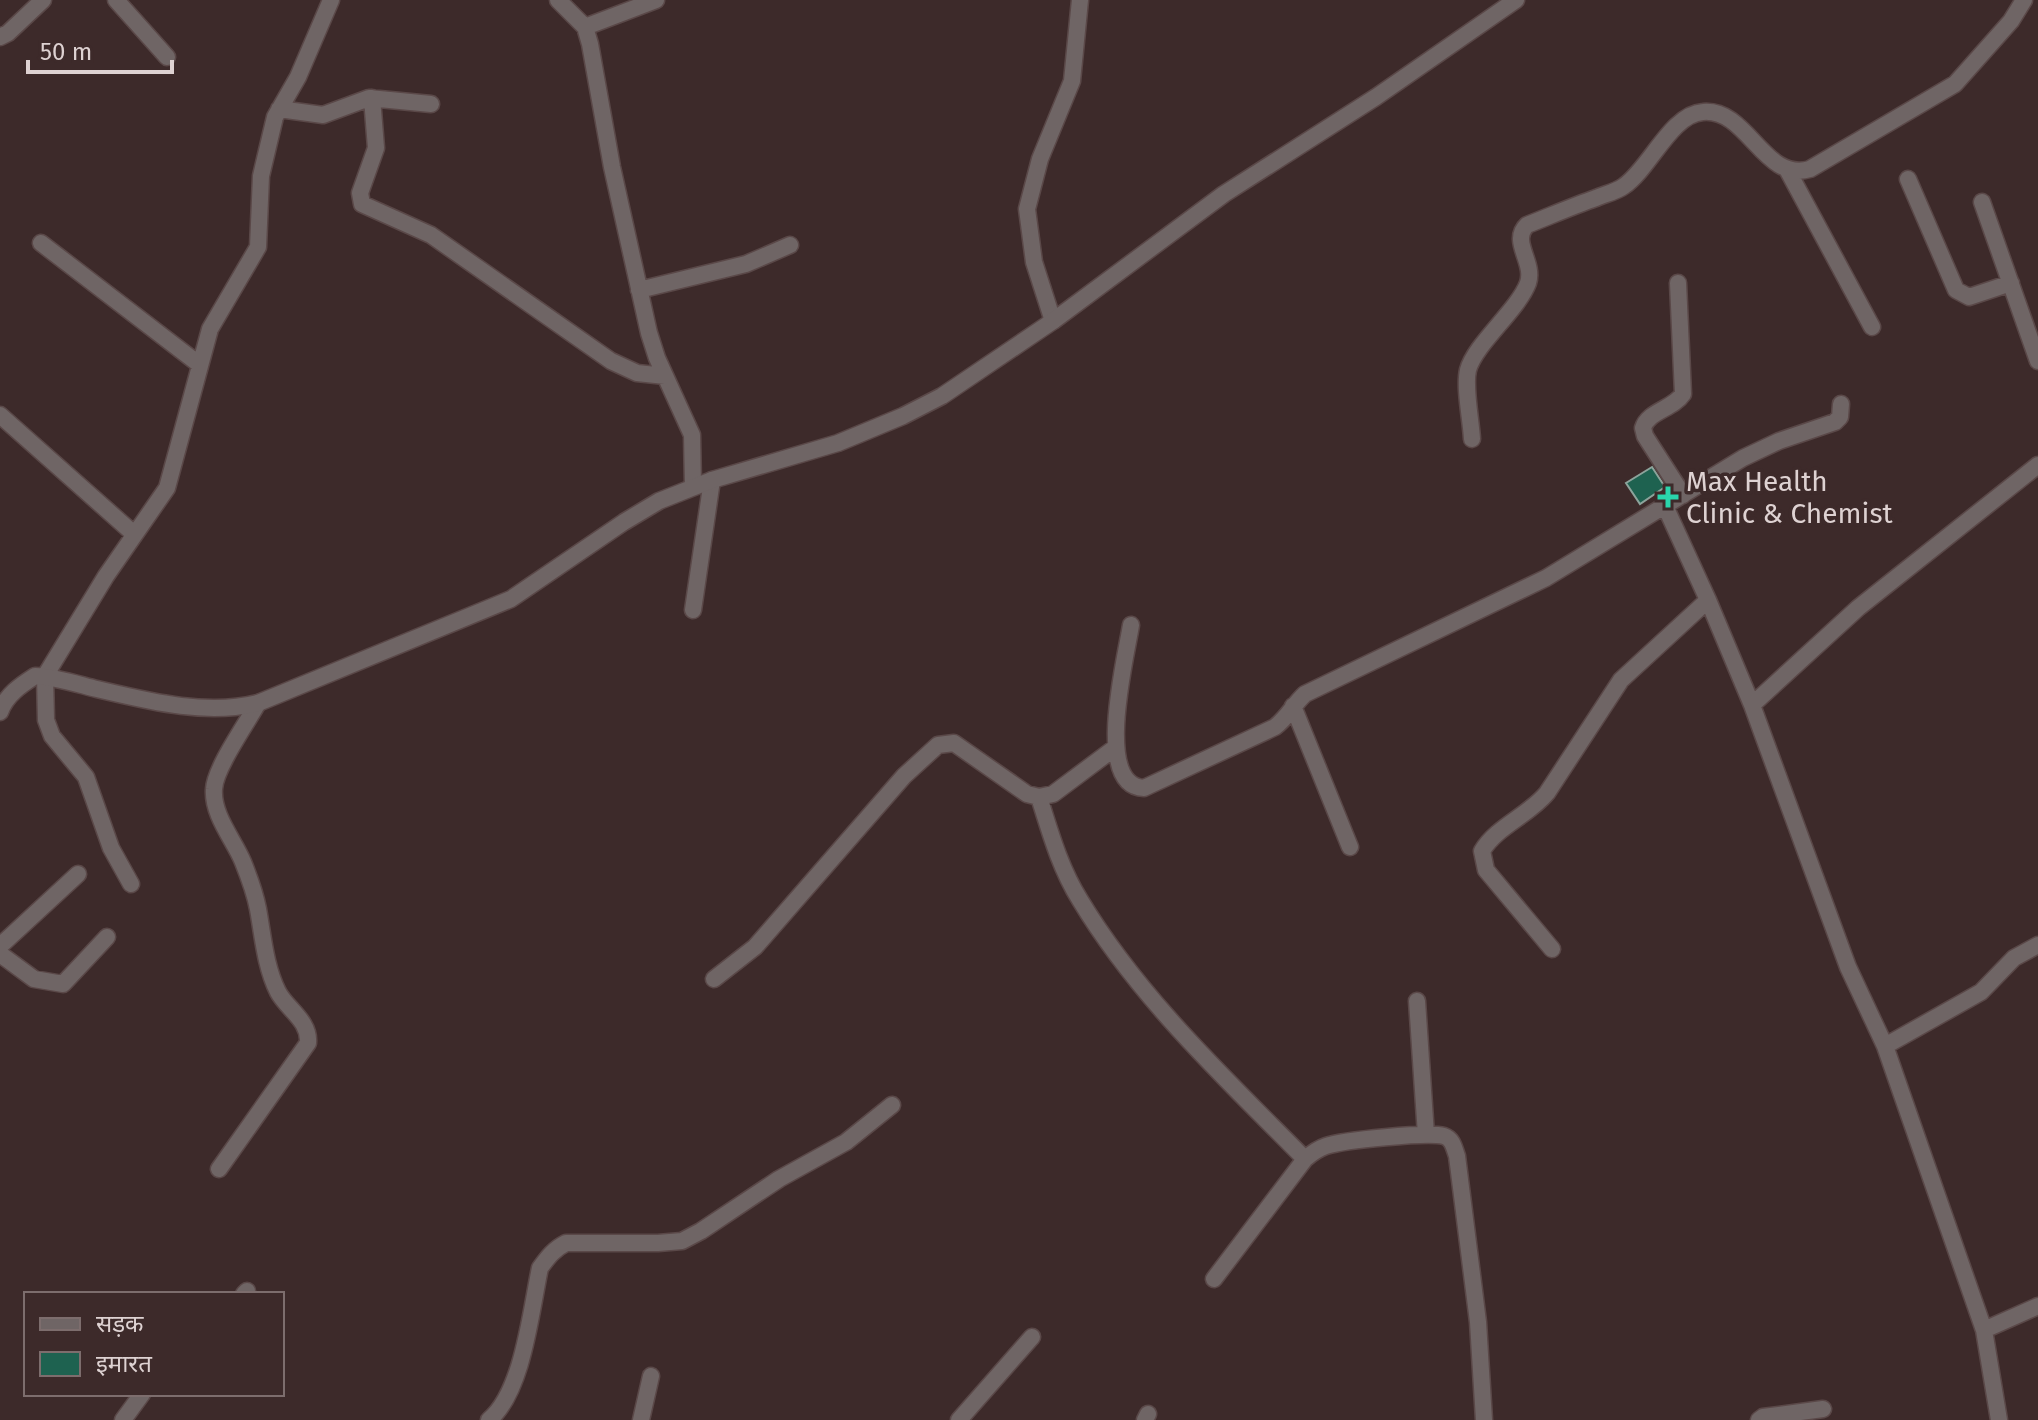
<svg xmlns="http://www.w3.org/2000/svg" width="2038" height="1420" viewBox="0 0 2038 1420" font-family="'Fira Sans','Noto Sans Devanagari',sans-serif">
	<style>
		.building { fill: #1e6250; stroke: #8ca39b; stroke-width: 2 }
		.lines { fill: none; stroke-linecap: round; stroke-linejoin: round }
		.minor-casing { stroke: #5a4848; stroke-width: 19 }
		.tertiary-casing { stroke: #5a4848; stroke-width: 19 }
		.minor { stroke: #6f6565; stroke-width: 16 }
		.tertiary { stroke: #6f6565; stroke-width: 16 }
		.poi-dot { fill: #2ad5ac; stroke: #3d2a2a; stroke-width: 3 }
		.labels { text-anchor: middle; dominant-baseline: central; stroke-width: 7; stroke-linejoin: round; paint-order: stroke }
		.poi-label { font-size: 28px; fill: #ded2d2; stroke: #3d2a2a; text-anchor: start }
	</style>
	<rect width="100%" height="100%" fill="#3d2a2a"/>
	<path class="building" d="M1652,467L1665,487L1640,504L1626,483Z"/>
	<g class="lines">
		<defs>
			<path id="minor" d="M116,0L167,57
				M558,0L585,27L590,44L612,167L649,333L657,358L692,435L693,486
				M585,27L656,0
				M0,37L8,33L43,0
				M372,98L376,148L360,193L362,204L431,235L611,361L637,373L665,376
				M279,109L323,115L369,98L431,104
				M1788,171L1872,327
				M1908,179L1956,290L1969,297L2011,283
				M1982,202L2038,361
				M41,243L200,365
				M1678,283L1683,394C1673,409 1648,411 1643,428L1645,436L1683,495
				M639,290L746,264L790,245
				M1053,321L1034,262L1027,209L1040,159L1072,81L1080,0
				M0,415L134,534
				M1472,439C1471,420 1464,387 1468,370C1475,344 1518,310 1528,283C1535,262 1510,241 1527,225C1550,216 1573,206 1596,198C1605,194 1616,192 1624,186C1650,168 1671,114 1703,112C1748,108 1764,183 1810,169L1955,84L2011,21L2024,0
				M1665,506L1708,600L1752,705L1848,967L1885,1046L1984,1330L1999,1420
				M693,610L712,480
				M1131,625C1126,657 1093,786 1144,788L1275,727C1288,717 1293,705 1305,694L1546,578L1743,458L1779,441L1835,422L1840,417L1841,404
				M1752,705L1858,608L2038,465
				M1293,706L1350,847
				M1039,797C1050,832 1060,868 1080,900C1139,998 1225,1078 1305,1159C1312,1153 1317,1149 1326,1146C1344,1140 1427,1132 1444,1136C1453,1139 1454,1148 1457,1156L1478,1322L1484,1420
				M131,884L111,848L86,777L52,736L46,720L45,676L106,576L167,488L210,329L258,247L261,176L275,117L298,77L331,0
				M0,946L78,874
				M1552,949L1486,870L1482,851C1496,827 1529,815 1547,793L1621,680L1708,600
				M0,954L34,979L63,984L107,937
				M714,979L755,947L904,776L938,745L954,743L1027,794L1039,797L1053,794L1116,747
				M1417,1001L1426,1135
				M1885,1046L1981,992L2014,958L2038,945
				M219,1169L308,1043C310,1021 287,1009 278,992C265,966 263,936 258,909C255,893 249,877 243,862C234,840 212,815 214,789C215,768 247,723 258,703
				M1214,1279L1305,1159
				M244,1294L247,1291
				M1984,1330L2038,1306
				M123,1420L142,1394
				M489,1420C523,1392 531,1310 540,1268C548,1257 554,1249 566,1243H658L682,1241L701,1231L779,1179L846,1142L892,1105
				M641,1420L651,1376
				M959,1420L1032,1337
				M1145,1420L1148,1414
				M1759,1420L1763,1417L1823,1409"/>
			<path id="tertiary" d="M0,712C6,695 21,685 35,676C56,677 77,684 97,689C148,701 206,716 258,703L511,599L624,522L659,501L712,480L838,443L903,416L942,396L1053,321L1224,194L1376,97L1516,0"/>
		</defs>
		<use href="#minor" class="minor-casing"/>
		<use href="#tertiary" class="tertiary-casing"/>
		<use href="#minor" class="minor"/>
		<use href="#tertiary" class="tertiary"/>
	</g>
	<path class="poi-dot" d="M1664 485h8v8h8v8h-8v8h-8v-8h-8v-8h8z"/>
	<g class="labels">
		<g class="poi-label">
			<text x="1686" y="481">Max Health<tspan x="1686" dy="32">Clinic &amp; Chemist</tspan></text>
		</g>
	</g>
	<rect x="24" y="1292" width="260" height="104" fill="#3d2a2a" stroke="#7d6d6d" stroke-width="2"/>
	<rect x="40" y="1318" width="40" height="12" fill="#6f6565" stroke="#7d6d6d" stroke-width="2"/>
	<text x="96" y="1332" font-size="24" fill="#ded2d2">सड़क</text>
	<rect x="40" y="1352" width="40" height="24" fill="#1e6250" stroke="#7d6d6d" stroke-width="2"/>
	<text x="96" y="1372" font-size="24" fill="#ded2d2">इमारत</text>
	<path d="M28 60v12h144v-12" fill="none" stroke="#ded2d2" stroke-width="4"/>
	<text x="40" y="60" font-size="24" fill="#ded2d2" stroke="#3d2a2a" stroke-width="6" paint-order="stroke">50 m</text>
</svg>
